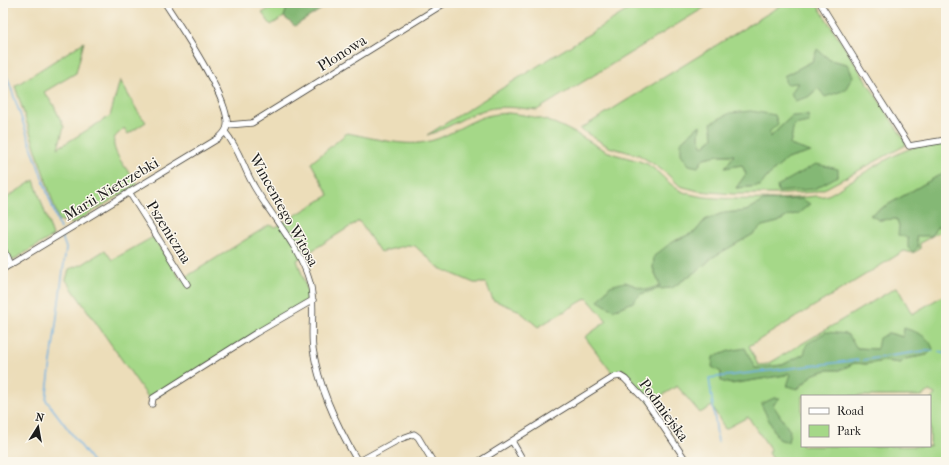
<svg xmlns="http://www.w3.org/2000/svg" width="949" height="465" viewBox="0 0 949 465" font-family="'IM FELL French Canon',serif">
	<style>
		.green { fill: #a5d888; stroke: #607a52; fill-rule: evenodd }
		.forest { fill: #84b874; stroke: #506a48 }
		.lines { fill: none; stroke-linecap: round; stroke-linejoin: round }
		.stream { stroke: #6eb0e3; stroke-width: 1.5 }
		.minor-casing { stroke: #3b3934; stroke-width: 7 }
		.minor { stroke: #fff; stroke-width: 5.5 }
		.labels { text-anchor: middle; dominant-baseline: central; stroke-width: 3; stroke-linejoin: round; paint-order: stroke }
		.street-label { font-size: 15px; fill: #1c1c1c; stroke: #fbf7ec }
	</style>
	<rect width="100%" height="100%" fill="#fbf7ec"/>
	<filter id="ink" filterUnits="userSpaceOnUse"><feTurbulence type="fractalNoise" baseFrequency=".025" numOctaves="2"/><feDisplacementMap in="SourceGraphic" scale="8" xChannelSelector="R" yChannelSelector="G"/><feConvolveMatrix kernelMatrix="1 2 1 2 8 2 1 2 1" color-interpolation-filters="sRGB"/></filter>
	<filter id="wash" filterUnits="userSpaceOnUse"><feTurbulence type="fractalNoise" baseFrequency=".012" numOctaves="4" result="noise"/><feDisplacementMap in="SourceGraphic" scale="16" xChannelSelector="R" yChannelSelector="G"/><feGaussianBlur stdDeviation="0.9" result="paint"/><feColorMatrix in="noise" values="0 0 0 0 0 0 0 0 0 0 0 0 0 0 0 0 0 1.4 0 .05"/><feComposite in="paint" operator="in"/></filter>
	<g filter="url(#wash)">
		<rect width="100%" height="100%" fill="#ecddb9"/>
		<path class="green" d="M279,3H310L307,4L297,3L287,8L284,17L271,25L262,13Z
			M639,3H712L537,110C520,108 501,105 484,110C464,116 448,129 427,135Z
			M785,3H816L905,141L906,145L826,188L814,192L786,194H733L699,191L680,186L666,173L652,163L639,155L609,147L580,129ZM817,50L830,60L847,64L808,97L791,93L799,83L784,76L813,61ZM792,116L794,124L790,145L810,152L787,159L768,176L760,186L736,188L746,174L742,165L725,167L735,155H719L704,158L681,142L700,125L699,137L702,147L713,138L769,132L770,137Z
			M84,42L76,73L44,92L53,104L64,127L58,148L110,116L120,80L138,112L146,122L128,134L124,128C122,131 117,134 115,137C108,150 131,174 138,184L72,224L66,221H59L15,86Z
			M508,113C530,115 550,120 569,130C582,136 594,145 606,151C619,157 634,158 647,164C661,172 670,188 686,193C701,198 718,198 734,199C762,200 789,199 816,196C828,199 839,188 849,182C871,169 894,153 918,146C927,144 937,143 946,142V174L943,173L870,215L879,220L896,219L899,226L916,236L937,227L943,228L946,222V228L920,243V249L913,253L904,251L749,346L758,365L768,364L897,287L912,314L946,294V462H775L769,453L771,450L748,417L725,429L712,406L700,413L677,386L650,403L623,369L613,374L585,337L607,321L587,298L538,327L518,310L493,300L486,283H474L439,268L415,246L408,245L380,252L359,221L297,260L310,298L150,400L66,280L69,269L83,264L105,250L112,260L153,237L181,280L269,225L276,227L329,195L311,163L347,133C369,137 404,147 425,142C444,139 459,127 476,120C486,115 497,114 508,113ZM763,201H778L799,213L788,216L778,222L762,226L755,233L713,257L702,267L672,288L658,289L640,294L633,302L613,310L625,282L646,290L660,286L653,268L672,242L695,232L705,220L723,213L746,211ZM904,329L927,355L905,359L901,363L885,361L866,364L854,363L841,370H827L814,374L798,389L791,374L731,384L721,381V372L782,365L847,334L857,348L877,349L889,333L903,337ZM929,391L935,394L930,401V446H802V396H922Z
			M34,180L53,236L3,266V200Z"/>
		<path class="forest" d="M297,3L307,4L310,3H331L295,26L284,17L287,8Z
			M817,49L830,60L847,64L853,76L845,90L825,97L818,88L808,97L795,101L791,93L798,83L786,84L784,76L813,61Z
			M751,111L775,115L778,124L769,132L770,137L792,116L808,115L809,122L794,125L790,145L811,152L787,159L768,176L760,186L736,188L746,174L742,165L725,168L734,155H719L704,158L698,167L689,165L681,154V142L700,125L699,137L703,147L713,138L711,123L730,113Z
			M816,164L838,169V176L814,189L778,192L777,186Z
			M943,173L946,174V222L943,228L937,227L931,236H916L918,247L913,252L908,248V238L898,235L899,226L896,219L879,220L870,215Z
			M802,199L810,204L799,213L788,216L778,222L762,226L755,233L713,257L702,267L672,288L658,289L641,294L633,302L613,310L598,301L610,286L625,282L646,290L660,286L653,268L654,256L672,242L695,232L705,220L723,213L746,211L763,201Z
			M904,328C917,332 929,336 933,349L927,355L905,359L901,363L885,361L866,364L854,363L841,370H827L814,374L797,389L787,386L791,374L731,384L721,381V372L712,367L713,357L729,351L745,348L755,368L782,365L804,354L807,344L826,332L847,334L857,348L877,349L879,338L889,333L903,337Z
			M774,398H780L773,405L790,431L788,442L778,439L761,404Z"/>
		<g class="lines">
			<path class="stream" d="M3,65L60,229
				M62,237L66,248L46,400L93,462
				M939,352L946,354
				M863,360L924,351H933
				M718,442L709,378L858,360"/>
		</g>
	</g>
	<g filter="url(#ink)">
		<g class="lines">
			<defs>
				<path id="minor" d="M820,3L872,87L907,142L909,146L946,140
					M228,125L252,123L445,3
					M225,132C239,148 244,170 255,188C273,218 301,249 310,283C316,304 310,327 313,349C319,389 338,428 358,462
					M129,192L187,284
					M3,248L10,265
					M3,269L219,138C223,134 226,132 227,126C231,101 180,26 165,3
					M152,404L153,398L256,333L313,300
					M512,441L524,462
					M358,462L400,439L414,434L418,437L433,462
					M478,462L614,377L620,376L625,379L645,400L687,462"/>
			</defs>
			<use href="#minor" class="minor-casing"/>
			<use href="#minor" class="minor"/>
		</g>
	</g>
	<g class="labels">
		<g class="street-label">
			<text transform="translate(342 53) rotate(-32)">Plonowa</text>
			<text transform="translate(111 189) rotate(-31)">Marii Nietrzebki</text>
			<text transform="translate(284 210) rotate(61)">Wincentego Witosa</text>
			<text transform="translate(169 232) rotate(58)">Pszeniczna</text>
			<text transform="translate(664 410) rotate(54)">Podmiejska</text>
		</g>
	</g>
	<rect width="949" height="465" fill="none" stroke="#fbf7ec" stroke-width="16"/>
	<rect x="801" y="395" width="130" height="52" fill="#fbf7ec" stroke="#a29f99"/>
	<rect x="809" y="408" width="20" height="6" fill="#ffffff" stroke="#a29f99"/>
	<text x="837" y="415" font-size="12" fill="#1c1c1c">Road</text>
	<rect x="809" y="425" width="20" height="12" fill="#a5d888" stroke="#a29f99"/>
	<text x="837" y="435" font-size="12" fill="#1c1c1c">Park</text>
	<g transform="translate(38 427) rotate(11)" stroke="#fbf7ec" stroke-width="3" paint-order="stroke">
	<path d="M0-3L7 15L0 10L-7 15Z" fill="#1c1c1c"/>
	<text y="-6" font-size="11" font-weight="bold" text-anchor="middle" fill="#1c1c1c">N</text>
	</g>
</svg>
